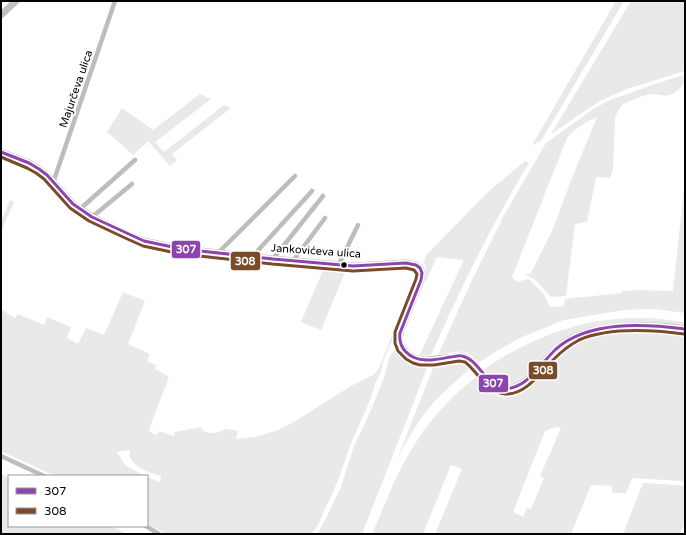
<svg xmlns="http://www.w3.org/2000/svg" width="686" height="535" viewBox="0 0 686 535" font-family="'Varela Round',sans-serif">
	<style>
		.green { fill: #e9e9e9; fill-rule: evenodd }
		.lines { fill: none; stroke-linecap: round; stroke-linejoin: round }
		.street { stroke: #bdbdbd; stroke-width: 4.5 }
		.secondary { stroke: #c0c0c0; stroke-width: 7 }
		.bus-1-casing { stroke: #fff; stroke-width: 6 }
		.bus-2-casing { stroke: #fff; stroke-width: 6 }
		.bus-1 { stroke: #8e44ad; stroke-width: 3 }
		.bus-2 { stroke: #7a4b2a; stroke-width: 3 }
		.bus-dot { fill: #000; stroke: #fff; stroke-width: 1.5 }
		.labels { text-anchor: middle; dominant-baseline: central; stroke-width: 4; stroke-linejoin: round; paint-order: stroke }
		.street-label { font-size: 11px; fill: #000; stroke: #fff }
		.line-badge { stroke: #fff; stroke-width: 1.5 }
		.badge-label { font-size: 11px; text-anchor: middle; font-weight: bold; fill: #fff }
	</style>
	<rect width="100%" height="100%" fill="#fff"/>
	<path class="green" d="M616,1H624L541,141L532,145Z
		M631,1H685V71L627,89L600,101L551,134Z
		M683,75C684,81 684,85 679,89C666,101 660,92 646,95C638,97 630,101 623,104C620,109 616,113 615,118L613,170L610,178L596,177L587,222L575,224L566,296L551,297L534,279L525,275L531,273L553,229L572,178L597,117C586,122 575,128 567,138L512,277L517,282L528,279L531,281L544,294L550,307L564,306L565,299L622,293V291L639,290L673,291L685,179V313L655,309L624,310L564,320L522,337L500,349L478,363C467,346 456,352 438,355L472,280L504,215L546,143L595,108L610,100L658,83Z
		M200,94L211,99L155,142L164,152L224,105L231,108L172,154L177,160L170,166L148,141L133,155L107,132L122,108L153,130Z
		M525,161L529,163C492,224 460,289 431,355L419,356L464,260L437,257L425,283L426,268L424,262L426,255L489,191Z
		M10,200L14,202L1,232V221Z
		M324,268L346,270L321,330L301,322Z
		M123,292L145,301L128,344L150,354L147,361L156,365L155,369L169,377L149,429L150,432L157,435L159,431L174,436L175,432L201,427L203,431C212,434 217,434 225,429L238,431L236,439L255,437L278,430L292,423L351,386L373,375L378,370L408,297L411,298L384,359L381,372L376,382L369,402L350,446L340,475L333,492L325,509L319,523L314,531L310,534H166L147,523V477L160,482L161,476C152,474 133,467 130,457C129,456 130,452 130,450L117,452L125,465L145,476H55L1,451V309L15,318L18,314L44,325L47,317L71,327L67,338L78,344L86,328L104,335Z
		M630,318H651L685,322V327L582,331L526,377C507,391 498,385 483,370C514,348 550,332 587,323C601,320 615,319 630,318Z
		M641,329H652L685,333V482L681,481L632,478L626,493H615L612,492V486L591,485L571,534H435L462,469L451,465L423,534H372C385,505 396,474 413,447C430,419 453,394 479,375C487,384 494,391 506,392C509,393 513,393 516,392C523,390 531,380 536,375C546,365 555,352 567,345C589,331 616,331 641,329ZM556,427L561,428L540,476L544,478L531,509L527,508L523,517L513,512L545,431Z
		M397,348C409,361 412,362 429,363L362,534H317L324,522L341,487L353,449L374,403L384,377L389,359L392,353Z
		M457,360L467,362L472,367C462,376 452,384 442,394C422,413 408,437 396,462L435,363Z
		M1,474L9,478V526H111L127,534H1Z
		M643,483L676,485L685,486V523L680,534H623Z"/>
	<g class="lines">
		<path class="street" d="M53,183L115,1
			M80,209L135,160
			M92,217L132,184
			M218,253L295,176
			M252,257L312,191
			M273,259L323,196
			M293,261L325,218
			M339,264L358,225
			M1,456L44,476
			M146,526L159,534"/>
		<path class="secondary" d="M1,15L16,1
			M1,152L29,163L39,169L47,175L73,204L80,209L92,217L125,233L144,241L182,249L273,259L353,266L406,263L416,265L420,268L422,273L421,280L401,330L399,340L401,345L405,351L410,356L420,360H427L462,356C468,357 471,361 475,365
			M481,372C496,389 507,395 527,380C540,367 552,351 567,341C594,323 653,324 685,329"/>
		<defs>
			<path id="bus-1" d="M1,152L29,163L39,169L47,175L73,204L92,217L144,241L182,249L273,259L353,266L406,263L416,265L420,268L422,273L421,280L400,333C399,341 401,347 406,352C418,364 435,360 450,357C454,357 458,355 462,356C480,359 487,392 511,388C529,385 543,361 556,349C589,320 645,324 685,329"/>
			<path id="bus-2" d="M1,157L27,168L36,173L44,179L70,208L89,221L123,237L143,246L181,254L272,264L353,271L406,268L414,270L417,274L416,279L395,332V343L398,351L406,359L413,363L420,365H434L459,361L465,362C478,372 486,392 505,394C527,395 541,371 555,358C562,351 570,345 579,340C609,327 653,330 684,334"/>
		</defs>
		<use href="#bus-1" class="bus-1-casing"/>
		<use href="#bus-2" class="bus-2-casing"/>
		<use href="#bus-1" class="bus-1"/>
		<use href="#bus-2" class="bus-2"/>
	</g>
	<circle class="bus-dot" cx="344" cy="265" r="3.5"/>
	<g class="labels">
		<g class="street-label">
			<text transform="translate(76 89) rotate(-71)">Majurčeva ulica</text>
			<text transform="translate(316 251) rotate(4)">Jankovićeva ulica</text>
		</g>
	</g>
	<g class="line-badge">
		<rect x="171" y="240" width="30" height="19" rx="4" fill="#8e44ad"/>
		<rect x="230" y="251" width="31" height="20" rx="4" fill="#7a4b2a"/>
		<rect x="528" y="361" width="30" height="19" rx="4" fill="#7a4b2a"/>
		<rect x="478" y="374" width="31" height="19" rx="4" fill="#8e44ad"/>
	</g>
	<g class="badge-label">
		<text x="186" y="253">307</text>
		<text x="245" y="265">308</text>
		<text x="543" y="374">308</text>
		<text x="493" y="387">307</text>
	</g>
	<rect width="686" height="535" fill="none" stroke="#000000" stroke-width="4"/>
	<rect x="8" y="475" width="140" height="52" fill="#ffffff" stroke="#999999"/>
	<rect x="16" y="488" width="20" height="6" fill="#8e44ad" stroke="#999999"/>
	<text x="44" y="495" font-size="12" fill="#000000">307</text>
	<rect x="16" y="508" width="20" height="6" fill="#7a4b2a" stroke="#999999"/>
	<text x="44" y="515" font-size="12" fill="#000000">308</text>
</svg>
